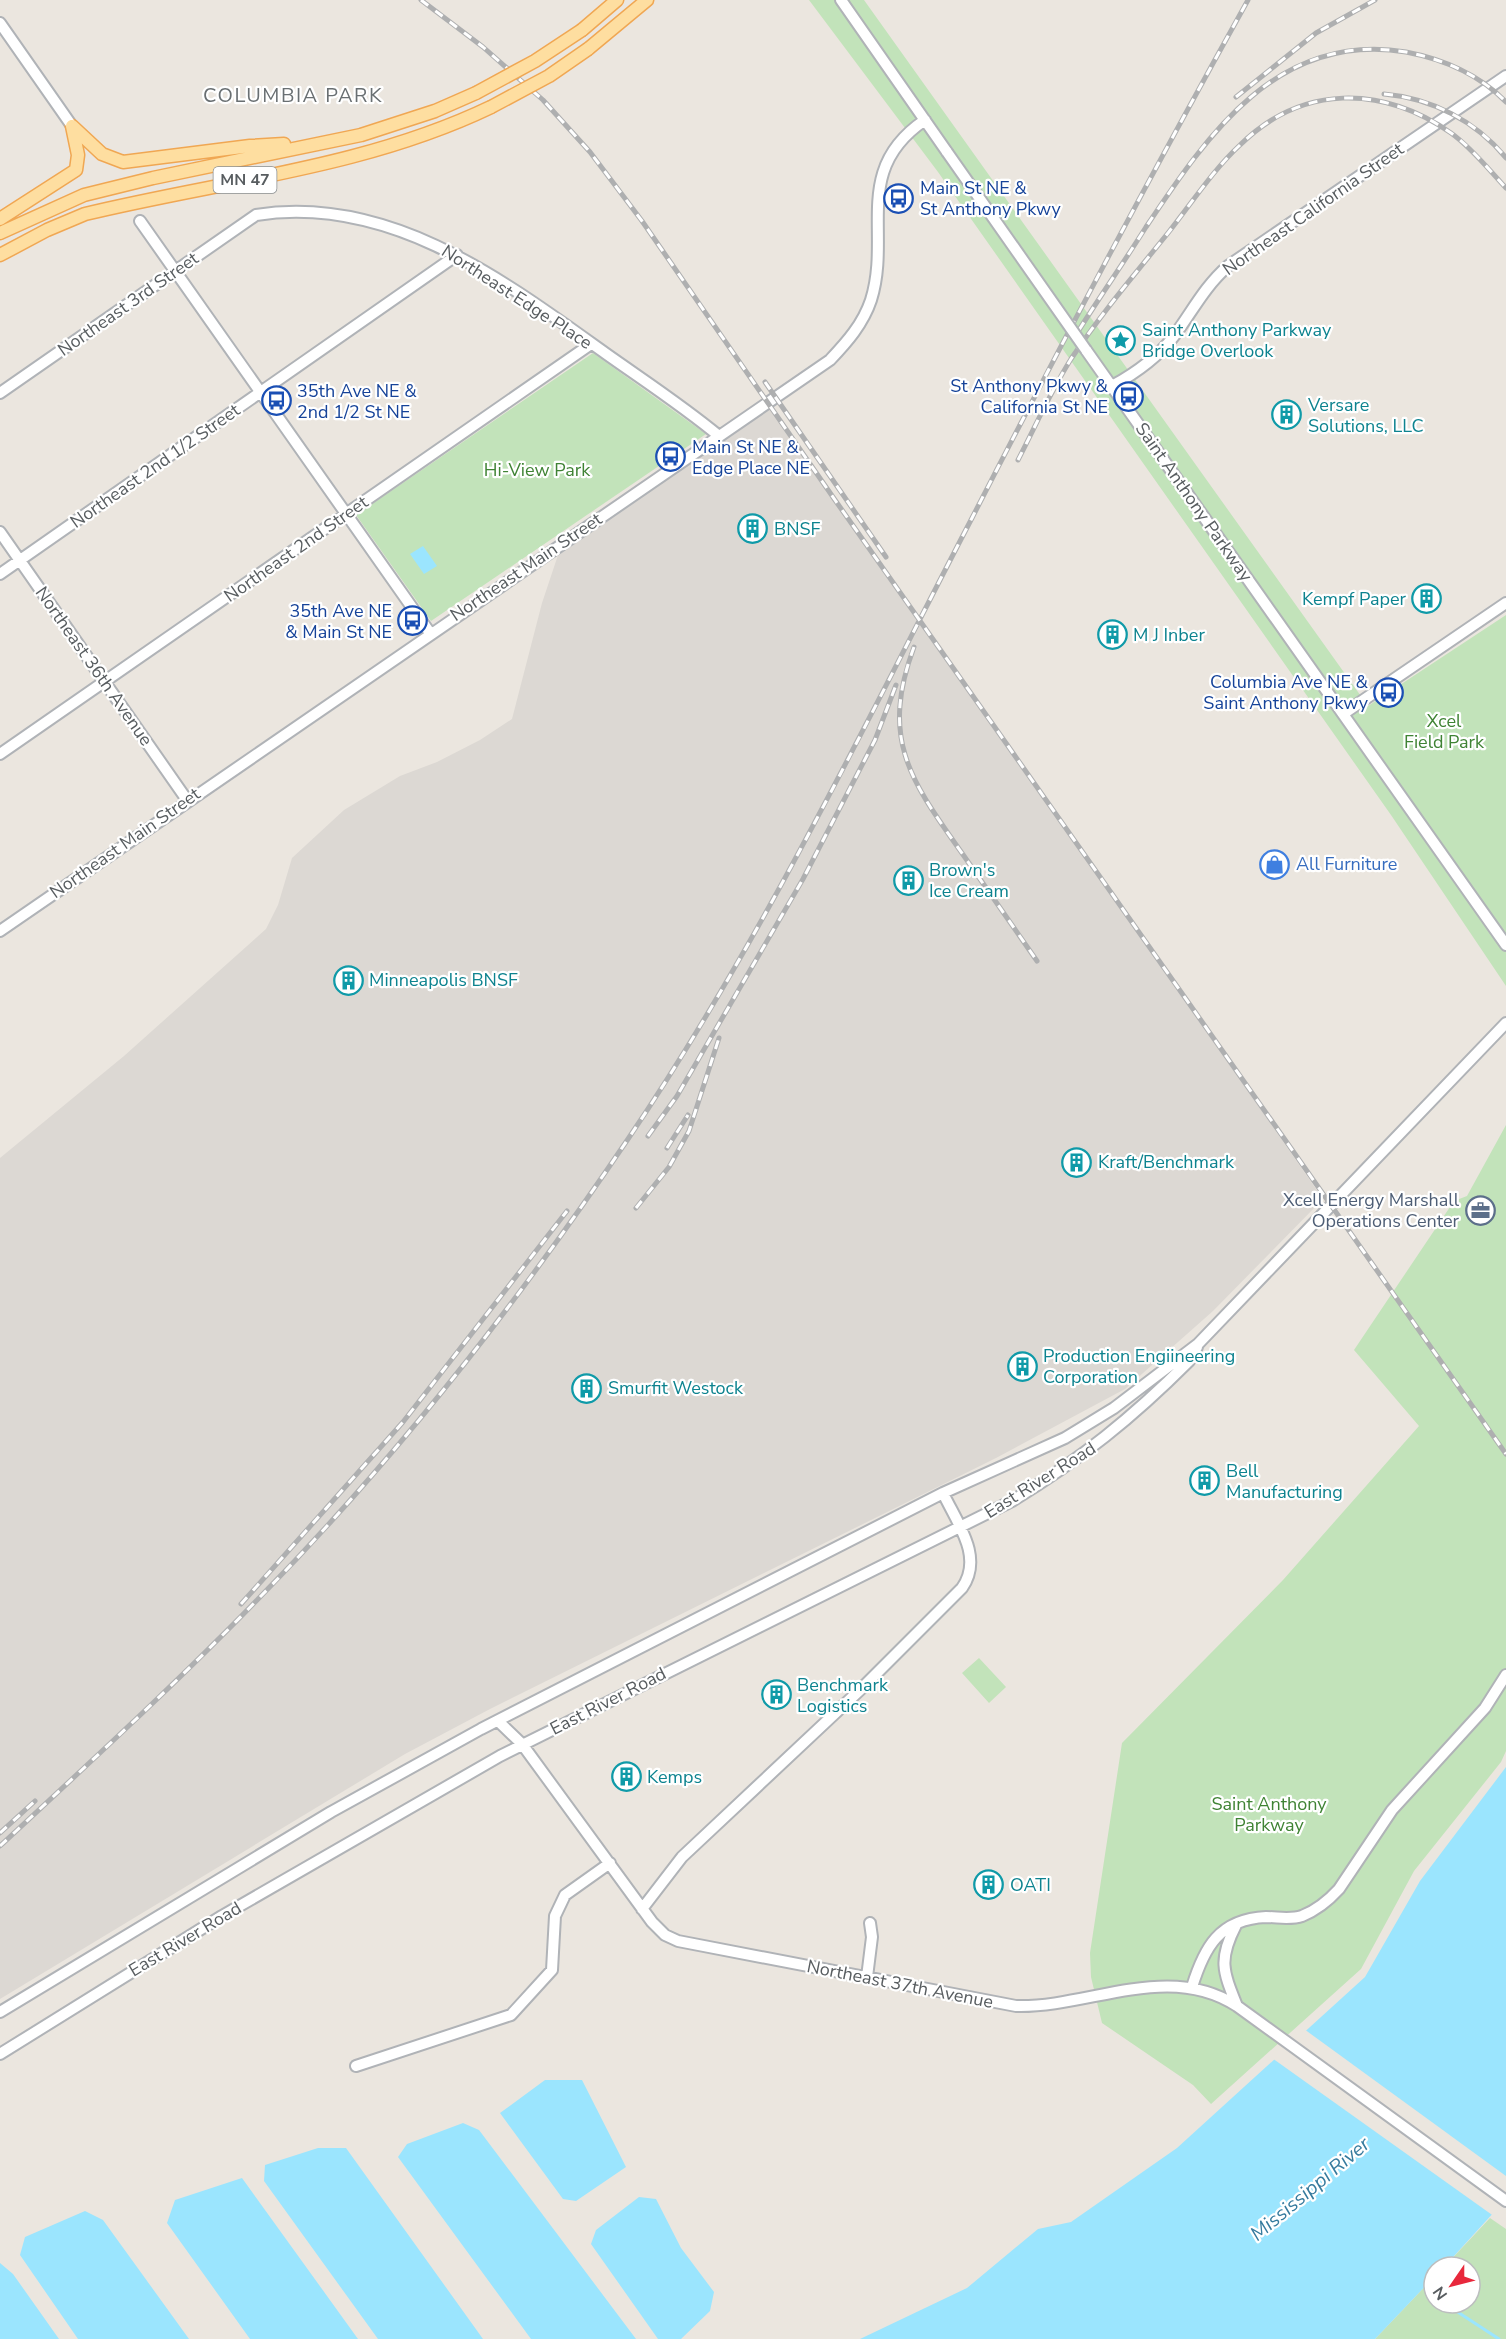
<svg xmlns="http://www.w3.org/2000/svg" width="1506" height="2339" viewBox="0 0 1506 2339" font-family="'Nunito Sans',sans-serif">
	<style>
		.industrial { fill: #dcd8d3 }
		.green { fill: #c2e3ba }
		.water { fill: #9be5fe }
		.pier { fill: #ebe6df }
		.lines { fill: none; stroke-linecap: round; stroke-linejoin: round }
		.stream { stroke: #9be5fe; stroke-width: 3 }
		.minor-casing { stroke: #b0b3b7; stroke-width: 14 }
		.major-casing { stroke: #f0a753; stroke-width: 15 }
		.minor { stroke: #fff; stroke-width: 10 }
		.major { stroke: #fedea0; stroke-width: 12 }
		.rail-casing { stroke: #aeafb0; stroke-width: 5 }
		.rail { stroke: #fff; stroke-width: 3; stroke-dasharray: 9; stroke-linecap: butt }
		.minor-bridge-casing { stroke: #b0b3b7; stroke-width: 14; stroke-linecap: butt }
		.major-bridge-casing { stroke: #f0a753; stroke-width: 15; stroke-linecap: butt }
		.minor-bridge { stroke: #fff; stroke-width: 10 }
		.major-bridge { stroke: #fedea0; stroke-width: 12 }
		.labels { text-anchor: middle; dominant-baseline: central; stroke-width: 4.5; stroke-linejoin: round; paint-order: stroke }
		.shield { fill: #fff; stroke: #8a8e90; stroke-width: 1.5 }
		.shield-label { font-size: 16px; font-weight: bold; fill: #585d60 }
		.transit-label { font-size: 18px; fill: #164399; stroke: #fff; text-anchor: start }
		.street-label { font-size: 18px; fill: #585d60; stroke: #fff }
		.culture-label { font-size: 18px; fill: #0d838f; stroke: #fff; text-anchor: start }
		.park-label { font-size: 18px; fill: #3f8334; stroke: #fff }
		.shop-label { font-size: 18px; fill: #366cbe; stroke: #fff; text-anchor: start }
		.service-label { font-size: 18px; fill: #4e5e75; stroke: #fff; text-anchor: end }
		.neighbourhood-label { font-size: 20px; letter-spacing: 1.5px; fill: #696f72; stroke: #fff }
		.water-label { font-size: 20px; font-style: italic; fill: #367b9e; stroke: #fff }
	</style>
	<rect width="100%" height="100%" fill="#ebe6df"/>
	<path class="industrial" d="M772,406L1323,1199L1213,1311L1125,1389L996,1458L490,1709L405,1754L0,1999V1158L124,1056L266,929L278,905L292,858L344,810L400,776L437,762L480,740L512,719L542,603L559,552Z"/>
	<path class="green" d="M809,0H864L1368,706L1506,615V986L1391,815L938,172Z
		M593,353L706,434L431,621L356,515Z
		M1506,1125V1751L1501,1762L1414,1871L1361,1969L1211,2104L1193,2085L1102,2023L1091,1977L1090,1953L1122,1743L1283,1580L1419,1426L1354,1350L1454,1201L1467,1196Z
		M979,1658L1006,1687L989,1703L962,1673Z
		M1490,2218L1506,2229V2339H1375L1434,2277V2303H1470V2267H1444Z"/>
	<path class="water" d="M423,546L437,566L424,574L410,554Z
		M1506,1767V2199L1444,2267H1434V2277L1375,2339H860L967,2288L1038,2229L1071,2222L1177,2148L1365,1977L1420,1881Z
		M545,2080H582L626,2167L576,2201L563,2199L500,2113Z
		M463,2123L479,2130L636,2339H531L398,2157L407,2144Z
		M318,2148H346L483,2339H378L264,2181L265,2165Z
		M242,2178L358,2339H250L167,2223L175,2200Z
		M639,2197L656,2199L681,2248L714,2292L710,2311L681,2339H658L591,2244L596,2230Z
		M85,2211L103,2220L189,2339H78L20,2255L25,2237Z
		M0,2263L13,2274L59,2339H0Z"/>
	<path class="pier" d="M1304,2029L1506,2176V2204L1495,2217L1272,2058Z"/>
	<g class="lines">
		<path class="stream" d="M1447,2303L1450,2307L1499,2339"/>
		<defs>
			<path id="minor" d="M841,0L947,152
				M0,23L72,126
				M140,221L430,633
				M1086,350L1506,945
				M1112,386C1134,374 1158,357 1174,336C1192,312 1204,287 1228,266L1506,76
				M0,393L256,215C389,194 503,280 605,353C643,380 683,406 719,436
				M0,532L187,800
				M0,574L457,255
				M1343,714L1506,603
				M0,754L591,344
				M0,931L830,360C847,342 863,324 871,300C892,233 851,170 925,120
				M498,1721L522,1744L652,1922L665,1935L678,1941L1016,2006C1090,2008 1168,1961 1237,2006L1506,2201
				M642,1909L682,1857L861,1689L962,1588C984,1557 957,1523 943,1493
				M1236,1925C1218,1960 1223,1971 1237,2006
				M867,1977L872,1937L870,1923
				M1192,1987C1204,1948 1219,1919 1266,1917C1278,1917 1290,1920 1302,1916C1317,1910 1329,1900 1339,1889L1392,1810L1485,1708L1506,1675
				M0,2012L331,1812L481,1729L943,1493L1065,1438L1114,1408L1198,1344L1506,1023
				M0,2054L222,1916L500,1756L1012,1501C1081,1459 1132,1418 1189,1361L1197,1347
				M356,2066L511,2015L552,1970L555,1916L565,1895L610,1863"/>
			<path id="major" d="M582,30L617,0
				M588,49L647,0
				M72,126L102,154L123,162L250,146L284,144
				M0,219L76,170L78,155L72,126
				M0,233L84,195L153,178L361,135L435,111L476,93
				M0,255L47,230L85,214C221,181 364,168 491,107"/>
		</defs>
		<use href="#minor" class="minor-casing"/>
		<use href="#major" class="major-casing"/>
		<use href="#minor" class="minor"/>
		<use href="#major" class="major"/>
		<defs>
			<path id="rail" d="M421,0L483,47L543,100L590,152L642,221L835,500L1506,1454
				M1384,94C1431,98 1476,121 1506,158
				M1236,97L1316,33L1375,0
				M1079,330C1101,295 1124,262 1146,227C1208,134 1278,31 1406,52C1443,59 1480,75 1506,102
				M765,382L886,557
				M1018,460C1035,427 1051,391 1071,359C1100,315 1135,274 1168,233C1191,204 1213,170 1240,145C1302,84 1382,85 1451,133C1472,148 1489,170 1506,188
				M914,647C879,741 912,782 964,856C988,891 1013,926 1037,961
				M648,1136L677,1096L803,879L875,740L896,685
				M667,1148L688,1115
				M636,1208L669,1167L689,1131L719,1038
				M241,1604L403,1422L567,1211
				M0,1833L35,1801
				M0,1846C88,1764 177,1683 261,1596C397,1457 519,1301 628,1139C761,942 863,728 972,518C1061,344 1153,171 1248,0"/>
		</defs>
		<use href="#rail" class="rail-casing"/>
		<use href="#rail" class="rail"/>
		<defs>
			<path id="minor-bridge" d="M947,152L1086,350"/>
			<path id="major-bridge" d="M476,93L535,61L582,30
				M491,107L549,76L588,49"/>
		</defs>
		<use href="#minor-bridge" class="minor-bridge-casing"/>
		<use href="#major-bridge" class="major-bridge-casing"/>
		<use href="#minor-bridge" class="minor-bridge"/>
		<use href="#major-bridge" class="major-bridge"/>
	</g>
	<defs>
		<symbol id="bus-ring" viewBox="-11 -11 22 22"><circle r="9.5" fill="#fff" stroke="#1a4fb4" stroke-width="1.5"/><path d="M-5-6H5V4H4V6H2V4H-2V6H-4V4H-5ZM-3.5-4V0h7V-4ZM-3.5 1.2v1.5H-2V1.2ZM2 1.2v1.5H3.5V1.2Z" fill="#1a4fb4"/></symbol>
		<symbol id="sight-ring" viewBox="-11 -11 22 22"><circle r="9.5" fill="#fff" stroke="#0f9aa8" stroke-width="1.5"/><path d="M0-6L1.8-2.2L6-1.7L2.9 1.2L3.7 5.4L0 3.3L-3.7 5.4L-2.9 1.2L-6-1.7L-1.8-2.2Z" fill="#0f9aa8"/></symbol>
		<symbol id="building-ring" viewBox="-11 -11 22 22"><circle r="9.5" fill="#fff" stroke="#0f9aa8" stroke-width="1.5"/><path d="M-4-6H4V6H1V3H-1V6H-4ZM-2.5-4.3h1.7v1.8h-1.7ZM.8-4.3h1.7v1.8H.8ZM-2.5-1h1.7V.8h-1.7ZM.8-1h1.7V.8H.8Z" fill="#0f9aa8"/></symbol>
		<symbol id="shop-ring" viewBox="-11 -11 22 22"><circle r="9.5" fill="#fff" stroke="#3f7fe0" stroke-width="1.5"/><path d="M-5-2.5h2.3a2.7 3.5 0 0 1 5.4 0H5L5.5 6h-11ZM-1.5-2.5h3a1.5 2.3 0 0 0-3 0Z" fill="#3f7fe0"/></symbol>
		<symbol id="office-ring" viewBox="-11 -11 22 22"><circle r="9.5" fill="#fff" stroke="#5c6f8a" stroke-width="1.5"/><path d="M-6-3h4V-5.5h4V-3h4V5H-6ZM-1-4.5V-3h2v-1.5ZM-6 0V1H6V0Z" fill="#5c6f8a"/></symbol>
	</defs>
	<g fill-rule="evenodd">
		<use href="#bus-ring" x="882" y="182" width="33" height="33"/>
		<use href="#sight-ring" x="1104" y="324" width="33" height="33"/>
		<use href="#bus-ring" x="1112" y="380" width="33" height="33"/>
		<use href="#bus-ring" x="260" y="384" width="33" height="33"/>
		<use href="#building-ring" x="1270" y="398" width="33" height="33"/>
		<use href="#bus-ring" x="654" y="440" width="33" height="33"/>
		<use href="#building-ring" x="736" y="512" width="33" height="33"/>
		<use href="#building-ring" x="1410" y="582" width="33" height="33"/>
		<use href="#bus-ring" x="396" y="604" width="33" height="33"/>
		<use href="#building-ring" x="1096" y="618" width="33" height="33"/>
		<use href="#bus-ring" x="1372" y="676" width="33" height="33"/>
		<use href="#shop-ring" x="1258" y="848" width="33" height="33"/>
		<use href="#building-ring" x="892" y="864" width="33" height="33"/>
		<use href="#building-ring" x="332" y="964" width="33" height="33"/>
		<use href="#building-ring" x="1060" y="1146" width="33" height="33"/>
		<use href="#office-ring" x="1464" y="1194" width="33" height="33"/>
		<use href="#building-ring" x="1006" y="1350" width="33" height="33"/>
		<use href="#building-ring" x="570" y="1372" width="33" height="33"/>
		<use href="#building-ring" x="1188" y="1464" width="33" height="33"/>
		<use href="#building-ring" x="760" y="1678" width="33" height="33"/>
		<use href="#building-ring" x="610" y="1760" width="33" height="33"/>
		<use href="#building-ring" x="972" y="1868" width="33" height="33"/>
	</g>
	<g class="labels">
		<rect class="shield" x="213.5" y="167" width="63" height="26" rx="4.5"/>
		<g class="shield-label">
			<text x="245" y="180">MN 47</text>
		</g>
		<g class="transit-label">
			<text x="920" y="188">Main St NE &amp;<tspan x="920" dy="21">St Anthony Pkwy</tspan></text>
			<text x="1108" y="386" text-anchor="end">St Anthony Pkwy &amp;<tspan x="1108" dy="21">California St NE</tspan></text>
			<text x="297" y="391">35th Ave NE &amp;<tspan x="297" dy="21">2nd 1/2 St NE</tspan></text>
			<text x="692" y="447">Main St NE &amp;<tspan x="692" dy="21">Edge Place NE</tspan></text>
			<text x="392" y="611" text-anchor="end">35th Ave NE<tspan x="392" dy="21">&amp; Main St NE</tspan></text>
			<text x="1368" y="682" text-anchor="end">Columbia Ave NE &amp;<tspan x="1368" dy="21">Saint Anthony Pkwy</tspan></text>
		</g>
		<g class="street-label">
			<text transform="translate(1313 209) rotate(-35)">Northeast California Street</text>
			<text transform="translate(517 297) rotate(33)">Northeast Edge Place</text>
			<text transform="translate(128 304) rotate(-35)">Northeast 3rd Street</text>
			<text transform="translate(155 466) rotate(-35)">Northeast 2nd 1/2 Street</text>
			<text transform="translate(1194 502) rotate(55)">Saint Anthony Parkway</text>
			<text transform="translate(296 549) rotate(-35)">Northeast 2nd Street</text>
			<text transform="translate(526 567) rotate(-34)">Northeast Main Street</text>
			<text transform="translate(94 666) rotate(55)">Northeast 36th Avenue</text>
			<text transform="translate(125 843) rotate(-35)">Northeast Main Street</text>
			<text transform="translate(1040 1480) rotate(-32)">East River Road</text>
			<text transform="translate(608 1701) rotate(-27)">East River Road</text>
			<text transform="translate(185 1939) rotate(-31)">East River Road</text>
			<text transform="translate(900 1984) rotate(11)">Northeast 37th Avenue</text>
		</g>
		<g class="culture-label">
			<text x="1142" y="330">Saint Anthony Parkway<tspan x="1142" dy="21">Bridge Overlook</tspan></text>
			<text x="1308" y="405">Versare<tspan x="1308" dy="21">Solutions, LLC</tspan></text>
			<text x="774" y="529">BNSF</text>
			<text x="1406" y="599" text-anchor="end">Kempf Paper</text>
			<text x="1133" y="635">M J Inber</text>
			<text x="929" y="870">Brown's<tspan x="929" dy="21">Ice Cream</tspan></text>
			<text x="369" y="980">Minneapolis BNSF</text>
			<text x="1098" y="1162">Kraft/Benchmark</text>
			<text x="1043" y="1356">Production Engiineering<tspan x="1043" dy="21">Corporation</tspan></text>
			<text x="608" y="1388">Smurfit Westock</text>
			<text x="1226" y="1471">Bell<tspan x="1226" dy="21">Manufacturing</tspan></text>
			<text x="797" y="1685">Benchmark<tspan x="797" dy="21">Logistics</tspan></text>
			<text x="647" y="1777">Kemps</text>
			<text x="1010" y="1885">OATI</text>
		</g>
		<g class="park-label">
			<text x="537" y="470">Hi-View Park</text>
			<text x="1444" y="721">Xcel<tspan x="1444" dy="21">Field Park</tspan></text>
			<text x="1269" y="1804">Saint Anthony<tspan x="1269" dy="21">Parkway</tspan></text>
		</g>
		<g class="shop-label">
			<text x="1296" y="864">All Furniture</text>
		</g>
		<g class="service-label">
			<text x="1459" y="1200">Xcell Energy Marshall<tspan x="1459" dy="21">Operations Center</tspan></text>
		</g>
		<g class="neighbourhood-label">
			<text x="293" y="95">COLUMBIA PARK</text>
		</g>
		<g class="water-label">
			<text transform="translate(1310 2189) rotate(-40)">Mississippi River</text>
		</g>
	</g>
	<g transform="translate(1452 2285) rotate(235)"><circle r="28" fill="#ffffff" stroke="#bcbebf" stroke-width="1.5"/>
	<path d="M0-4.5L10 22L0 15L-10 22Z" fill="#e8283c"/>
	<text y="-9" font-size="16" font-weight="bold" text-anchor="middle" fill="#585d60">N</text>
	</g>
</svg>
